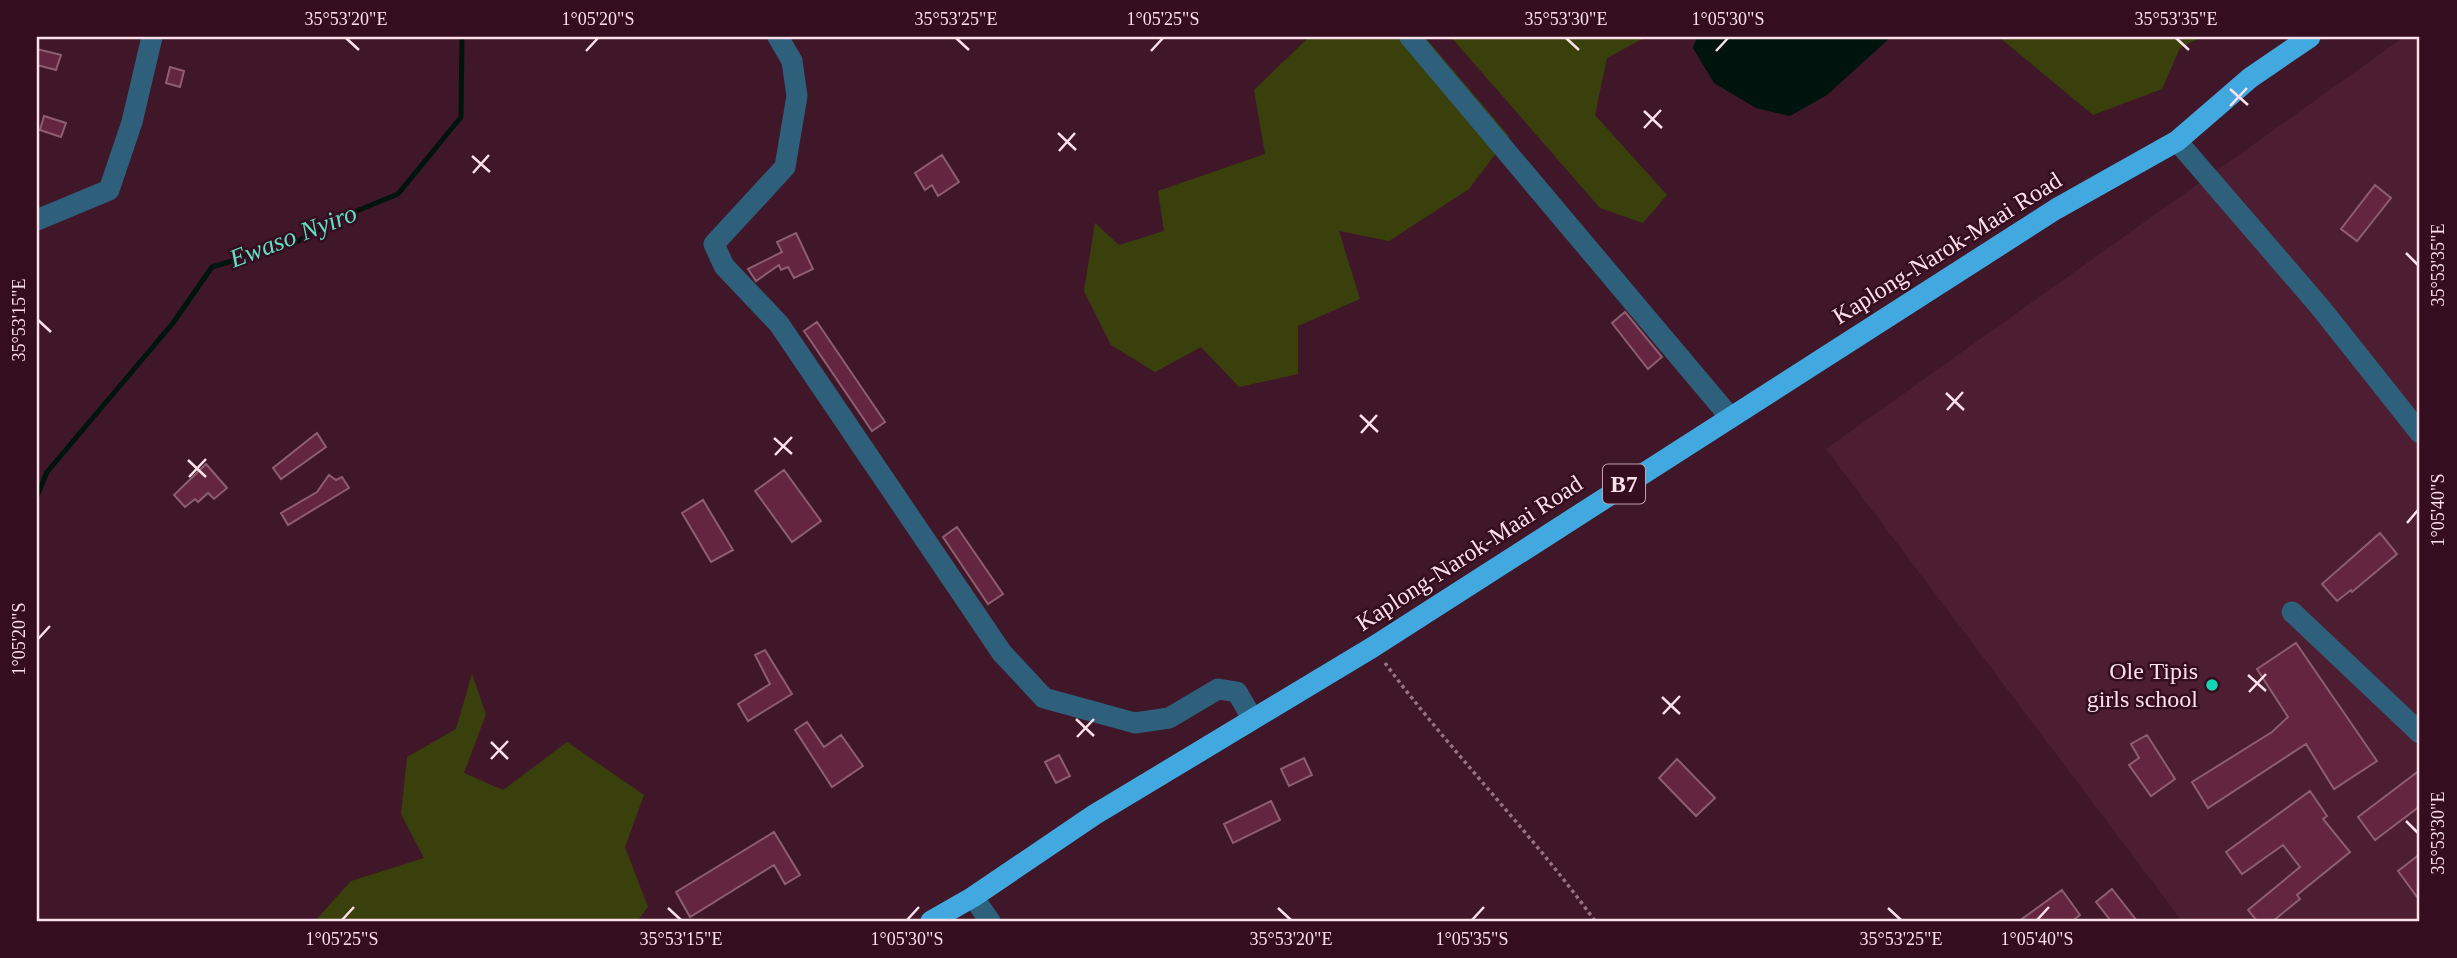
<svg xmlns="http://www.w3.org/2000/svg" width="2457" height="958" viewBox="0 0 2457 958" font-family="'Times New Roman',serif">
	<style>
		.built { fill: #4d1e32 }
		.green { fill: #3a400c }
		.water { fill: #00140e }
		.lines { fill: none; stroke-linecap: round; stroke-linejoin: round }
		.stream { stroke: #00140e; stroke-width: 5 }
		.building { fill: #632540; stroke: #8c5e6f; stroke-width: 2 }
		.path { stroke: #967381; stroke-width: 3.5; stroke-dasharray: 3.5 3.5; stroke-linecap: butt }
		.minor { stroke: #2e5f7b; stroke-width: 21 }
		.highway { stroke: #41a9df; stroke-width: 21 }
		.ticks { fill: none; stroke: #fce0ea; stroke-width: 2.5 }
		.poi-dot { fill: #13d5b3; stroke: #340d1f; stroke-width: 2.5 }
		.labels { text-anchor: middle; dominant-baseline: central; stroke-width: 5; stroke-linejoin: round; paint-order: stroke }
		.shield { fill: #340d1f; stroke: #c0a1ad; stroke-width: 2 }
		.shield-label { font-size: 23px; font-weight: bold; fill: #fce0ea }
		.street-label { font-size: 24px; fill: #fce0ea; stroke: #340d1f }
		.poi-label { font-size: 24px; fill: #fce0ea; stroke: #340d1f; text-anchor: end }
		.water-label { font-size: 26px; font-style: italic; fill: #5ce1c3; stroke: #340d1f }
		.neatline { fill: none; stroke: #fce0ea; stroke-width: 2.5 }
		.ticks-label { font-size: 18px; text-anchor: middle; fill: #fce0ea }
	</style>
	<rect width="100%" height="100%" fill="#3f1728"/>
	<path class="built" d="M2404,37H2420V921H2182L1826,449Z"/>
	<path class="green" d="M1309,37H1425L1509,136L1469,189L1389,241L1339,231L1360,299L1298,326V374L1239,387L1201,347L1155,372L1111,345L1084,291L1095,223L1119,245L1164,231L1158,191L1265,154L1254,90Z
		M1451,37H1646L1607,58L1595,115L1667,195L1643,223L1600,208Z
		M1999,37H2202L2180,48L2162,89L2093,115Z
		M472,674L486,714L464,773L503,790L567,742L644,795L625,847L648,907L637,921H315L351,881L424,858L401,814L407,757L456,729Z"/>
	<path class="water" d="M1697,37H1891L1827,95L1790,116L1756,108L1714,83L1693,48Z"/>
	<g class="lines">
		<path class="stream" d="M37,496L47,472L173,323L212,267L298,241L342,217L398,194L461,117L462,37"/>
	</g>
	<path class="building" d="M37,49L61,55L56,70L37,65Z
		M170,67L184,71L180,87L166,83Z
		M44,116L66,123L61,137L40,130Z
		M942,155L959,182L938,196L932,185L925,190L915,173Z
		M2375,185L2391,198L2357,241L2341,229Z
		M796,233L813,269L794,278L788,267L781,270L779,265L756,281L748,269L782,252L777,242Z
		M1625,312L1662,357L1648,369L1612,323Z
		M817,322L885,422L872,431L804,331Z
		M317,433L326,447L281,479L273,468Z
		M206,464L227,488L214,499L208,493L198,502L195,499L185,507L174,495Z
		M784,470L821,521L792,542L755,491Z
		M329,475L336,480L342,477L349,488L288,525L281,513L317,492Z
		M703,500L733,550L711,562L682,513Z
		M957,527L1003,594L988,604L943,537Z
		M2380,533L2397,554L2352,592L2351,590L2337,601L2322,584Z
		M2296,643L2377,761L2334,789L2306,744L2208,808L2192,782L2272,732L2288,717L2257,669Z
		M765,650L792,694L748,721L738,704L770,684L755,655Z
		M807,722L824,747L841,735L863,766L832,787L795,730Z
		M2147,735L2175,779L2151,796L2129,765L2139,758L2131,744Z
		M1059,755L1070,776L1056,783L1045,762Z
		M1304,758L1312,775L1289,786L1281,769Z
		M1677,759L1715,798L1696,816L1659,778Z
		M2420,770V806L2375,840L2358,817Z
		M2310,791L2327,816L2323,819L2350,852L2297,895L2300,899L2273,921H2257L2248,910L2300,867L2283,845L2242,874L2226,852Z
		M1271,801L1280,820L1233,843L1224,824Z
		M774,832L800,875L785,884L774,865L690,917L676,892Z
		M2420,854V901L2398,871Z
		M2112,889L2137,921H2111L2096,902Z
		M2062,890L2080,915L2072,921H2019Z"/>
	<g class="lines">
		<path class="path" d="M1385,663C1451,752 1530,831 1595,921"/>
		<path class="minor" d="M778,37L792,61L797,96L785,167L714,244L724,266L779,324L1002,653L1044,698L1135,723L1169,718L1218,689L1237,692L1252,718
			M1410,37L1730,417
			M2177,141L2320,307L2420,433
			M37,220L109,190L132,122L152,37
			M2292,612L2420,733
			M973,897L990,921"/>
		<path class="highway" d="M931,921L973,897L1094,815L1373,647L2056,209L2177,141L2250,78L2310,37"/>
	</g>
	<path class="ticks" d="M346,38L359,50M956,38L969,50M1566,38L1579,50M2176,38L2189,50M586,51L598,38M1151,51L1163,38M1716,51L1728,38M2230,89L2248,105M2230,106L2247,88M1644,111L1662,128M1644,128L1661,110M1058,133L1076,150M1059,151L1075,133M472,156L490,172M473,173L489,155M2406,253L2418,265M38,320L51,332M1946,393L1964,410M1947,410L1963,392M1360,415L1378,432M1361,433L1377,415M774,438L792,454M775,455L792,437M188,460L206,477M189,477L206,459M2407,523L2418,510M38,639L50,626M2248,675L2266,691M2249,692L2266,674M1662,697L1680,714M1663,714L1680,696M1076,719L1094,736M1077,737L1094,719M491,742L508,759M491,759L508,741M2406,821L2418,833M668,908L681,920M1278,908L1291,920M1888,908L1901,920M342,920L354,907M907,920L919,907M1472,920L1484,907M2037,920L2049,907"/>
	<circle class="poi-dot" cx="2212" cy="685" r="7"/>
	<g class="labels">
		<rect class="shield" x="1603" y="464.5" width="42" height="39" rx="5"/>
		<g class="shield-label">
			<text x="1624" y="484">B7</text>
		</g>
		<g class="street-label">
			<text transform="translate(1947 248) rotate(-32)">Kaplong-Narok-Maai Road</text>
			<text transform="translate(1469 553) rotate(-33)">Kaplong-Narok-Maai Road</text>
		</g>
		<g class="poi-label">
			<text x="2198" y="671">Ole Tipis<tspan x="2198" dy="28">girls school</tspan></text>
		</g>
		<g class="water-label">
			<text transform="translate(293 236) rotate(-21)">Ewaso Nyiro</text>
		</g>
	</g>
	<rect width="2457" height="958" fill="none" stroke="#340d1f" stroke-width="77"/>
	<rect x="38" y="38" width="2380" height="882" class="neatline"/>
	<g class="ticks-label">
		<text x="346" y="25">35°53'20"E</text>
		<text x="598" y="25">1°05'20"S</text>
		<text x="956" y="25">35°53'25"E</text>
		<text x="1163" y="25">1°05'25"S</text>
		<text x="1566" y="25">35°53'30"E</text>
		<text x="1728" y="25">1°05'30"S</text>
		<text x="2176" y="25">35°53'35"E</text>
		<text transform="translate(2438 265) rotate(-90)" y="6">35°53'35"E</text>
		<text transform="translate(19 320) rotate(-90)" y="6">35°53'15"E</text>
		<text transform="translate(2438 510) rotate(-90)" y="6">1°05'40"S</text>
		<text transform="translate(19 639) rotate(-90)" y="6">1°05'20"S</text>
		<text transform="translate(2438 833) rotate(-90)" y="6">35°53'30"E</text>
		<text x="342" y="945">1°05'25"S</text>
		<text x="681" y="945">35°53'15"E</text>
		<text x="907" y="945">1°05'30"S</text>
		<text x="1291" y="945">35°53'20"E</text>
		<text x="1472" y="945">1°05'35"S</text>
		<text x="1901" y="945">35°53'25"E</text>
		<text x="2037" y="945">1°05'40"S</text>
	</g>
</svg>
